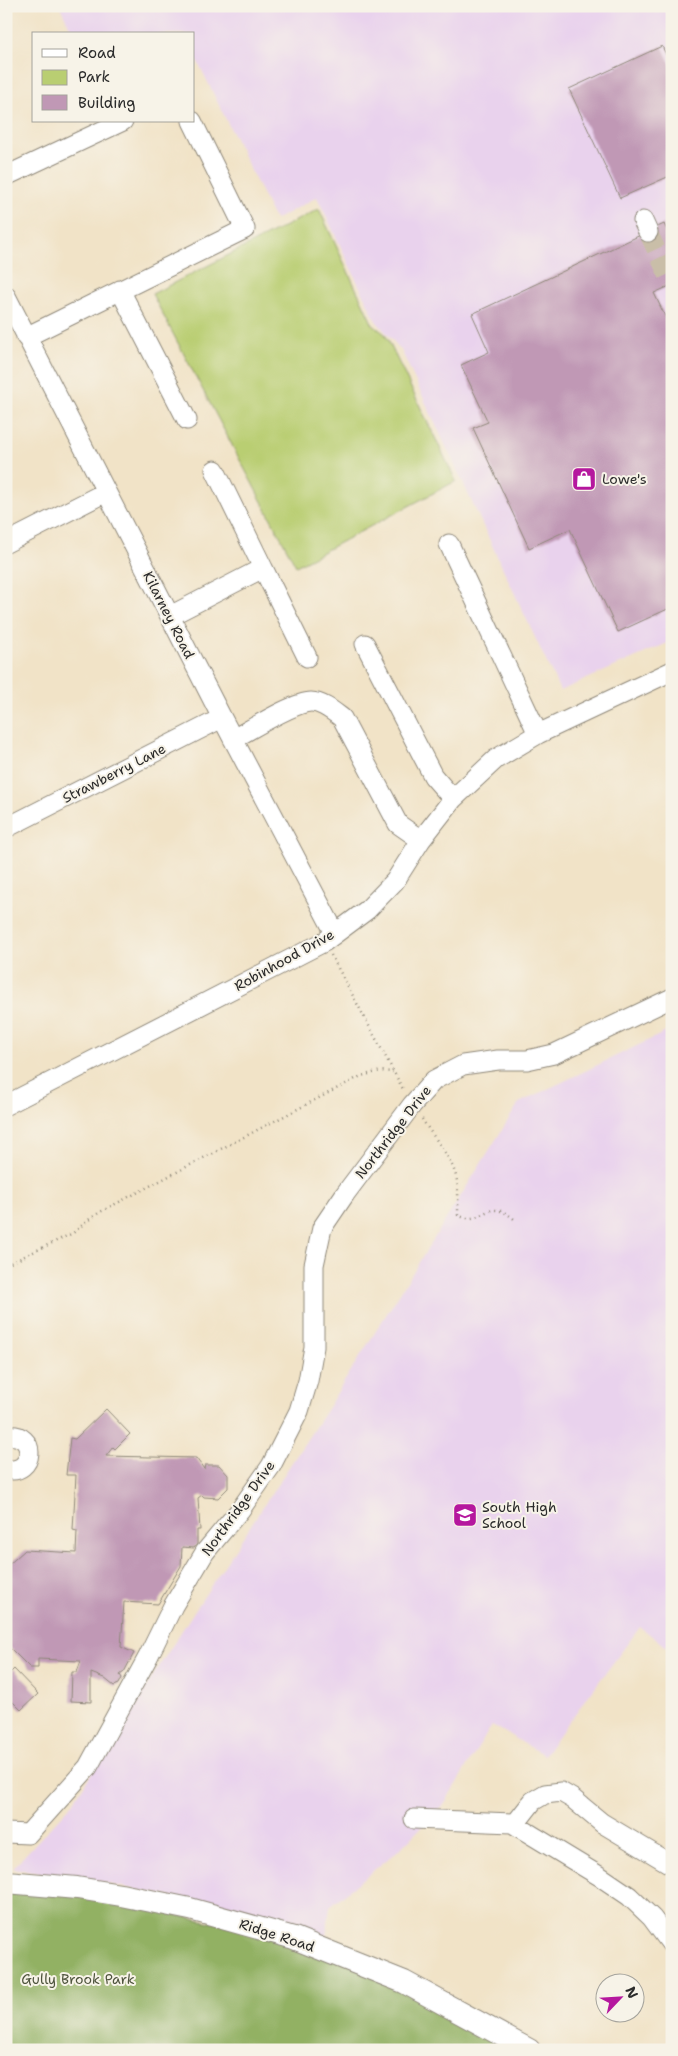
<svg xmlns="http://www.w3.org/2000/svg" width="678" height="2056" viewBox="0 0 678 2056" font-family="'Shantell Sans',sans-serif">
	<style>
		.built { fill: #e9d2ed }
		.green { fill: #b9ce72; stroke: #727c4e }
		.forest { fill: #92b164; stroke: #5e6e48 }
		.building { fill: #c098b5 }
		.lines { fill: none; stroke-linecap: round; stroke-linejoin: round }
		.minor-tunnel { stroke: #c9bea8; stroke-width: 19; stroke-dasharray: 19 9; stroke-linecap: butt }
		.minor-casing { stroke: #8e8779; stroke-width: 21 }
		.major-casing { stroke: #8e8779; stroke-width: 24 }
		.path { stroke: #8e8779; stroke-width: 2.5; stroke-dasharray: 1 4; stroke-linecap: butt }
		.minor { stroke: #fff; stroke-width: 19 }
		.major { stroke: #fff; stroke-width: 22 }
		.labels { text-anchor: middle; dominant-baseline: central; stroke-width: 4; stroke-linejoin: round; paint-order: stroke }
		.poi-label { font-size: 14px; fill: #2b2b2b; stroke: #f7f3e8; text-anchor: start }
		.street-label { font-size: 14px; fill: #2b2b2b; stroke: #f7f3e8 }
		.park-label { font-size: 14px; fill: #4e543d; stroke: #f7f3e8 }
	</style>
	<rect width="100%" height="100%" fill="#f7f3e8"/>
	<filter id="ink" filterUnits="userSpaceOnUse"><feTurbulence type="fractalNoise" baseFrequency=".02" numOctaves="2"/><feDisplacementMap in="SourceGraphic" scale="10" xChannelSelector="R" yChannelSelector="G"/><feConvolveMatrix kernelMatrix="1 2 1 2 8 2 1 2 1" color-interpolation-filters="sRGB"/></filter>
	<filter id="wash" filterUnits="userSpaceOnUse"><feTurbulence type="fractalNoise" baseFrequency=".0096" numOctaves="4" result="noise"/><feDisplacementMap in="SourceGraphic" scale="20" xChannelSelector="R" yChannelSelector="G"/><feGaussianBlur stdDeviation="1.12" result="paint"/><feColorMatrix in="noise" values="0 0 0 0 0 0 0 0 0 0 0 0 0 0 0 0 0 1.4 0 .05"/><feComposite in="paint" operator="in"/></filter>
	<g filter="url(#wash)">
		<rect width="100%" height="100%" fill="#f1e3c7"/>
		<path class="built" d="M60,6H672V641L560,691L401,350L376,321L317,197L275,220L197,60L194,61V34H73Z
			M672,1029V1651L640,1627L544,1755L492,1725L444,1804L401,1848L330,1906L326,1937L210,1905L103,1883L13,1868L72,1804L188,1621L327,1409L519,1103Z"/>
		<path class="green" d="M319,209L373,325L385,334L456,481L296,566L152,294Z"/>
		<path class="forest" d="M6,1882L294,1938L529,2050H6Z"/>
		<g id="blocks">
			<path class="building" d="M662,46L672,67V175L620,198L569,89Z
				M664,224L672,240V285L654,293L672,331V607L618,632L570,529L529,548L473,428L488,422L461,365L489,352L472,314Z
				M106,1409L130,1434L115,1449L113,1447L106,1456L196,1458L204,1469L205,1465H219L228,1475V1488L218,1498L204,1497L202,1495L198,1498L200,1530H197V1544L194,1548L182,1547L181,1566L158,1604L124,1602L121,1647L134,1653L124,1672L120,1675L122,1678L119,1684L114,1686L104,1678L91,1673V1702L71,1701L72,1672H77L81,1661L38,1659V1668H30L6,1644V1567L25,1550L76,1553L77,1531L73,1530L76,1475H66L70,1438L75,1439Z
				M14,1669L38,1694L21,1710L6,1695V1677Z"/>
		</g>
	</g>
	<g filter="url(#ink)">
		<use href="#blocks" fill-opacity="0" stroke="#8e8779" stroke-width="1"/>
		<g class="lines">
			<path class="minor-tunnel" d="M648,232L672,283"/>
			<defs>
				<path id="minor" d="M6,176L123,121
					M643,221L648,232
					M120,290L187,420
					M6,296L222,718L335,933
					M26,337L245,229L192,121
					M6,543L106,492
					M449,544L538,734
					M263,568L307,657
					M170,616L263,568L215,470
					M365,644L433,776L453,799
					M233,739C250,730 294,702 311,702C322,702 334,712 342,718L398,824L421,840
					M6,828L222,718
					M6,1105L324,942L367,910L395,881L421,840L453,799L496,759L538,734L672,671
					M6,1436C39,1431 34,1477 6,1469
					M414,1819L512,1823L601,1877L629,1896L652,1918L672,1945
					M515,1824L533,1801L545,1794L561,1792L573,1799L602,1823L672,1865
					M6,1833L28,1834L88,1767L148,1657L173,1606L205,1552L240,1510L271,1466L299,1411L308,1381L314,1347V1265L322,1228L345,1194L412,1105L434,1080L463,1065L498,1060H527L554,1054L672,998"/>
				<path id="major" d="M6,1882L77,1888L121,1895L190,1909L294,1938L404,1982L529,2050"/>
			</defs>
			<use href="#minor" class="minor-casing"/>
			<use href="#major" class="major-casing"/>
			<path class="path" d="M331,955L404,1091
				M422,1119C433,1137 450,1155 456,1176C459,1189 458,1202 458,1215C482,1228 486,1195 514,1219
				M6,1265L73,1233L87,1221L100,1212L361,1076L381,1071L393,1072"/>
			<use href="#minor" class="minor"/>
			<use href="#major" class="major"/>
		</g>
	</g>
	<defs>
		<symbol id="shop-square" viewBox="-11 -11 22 22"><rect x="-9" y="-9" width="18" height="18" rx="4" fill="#b5179e" stroke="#f7f3e8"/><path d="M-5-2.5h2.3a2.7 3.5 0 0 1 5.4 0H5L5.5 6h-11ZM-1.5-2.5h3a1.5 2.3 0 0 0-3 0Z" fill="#fff"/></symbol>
		<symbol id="school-square" viewBox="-11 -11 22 22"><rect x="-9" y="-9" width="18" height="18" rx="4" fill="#b5179e" stroke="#f7f3e8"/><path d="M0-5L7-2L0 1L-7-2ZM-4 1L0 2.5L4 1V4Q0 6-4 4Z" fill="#fff"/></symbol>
	</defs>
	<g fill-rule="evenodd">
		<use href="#shop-square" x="570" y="465" width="28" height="28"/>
		<use href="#school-square" x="451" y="1501" width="28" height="28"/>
	</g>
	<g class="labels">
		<g class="poi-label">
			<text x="602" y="479">Lowe's</text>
			<text x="482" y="1507">South High<tspan x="482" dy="16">School</tspan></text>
		</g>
		<g class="street-label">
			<text transform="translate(169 615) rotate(63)">Kilarney Road</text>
			<text transform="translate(114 773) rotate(-27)">Strawberry Lane</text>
			<text transform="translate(284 960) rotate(-29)">Robinhood Drive</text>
			<text transform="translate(393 1132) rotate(-52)">Northridge Drive</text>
			<text transform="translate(238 1508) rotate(-54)">Northridge Drive</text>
			<text transform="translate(277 1935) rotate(18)">Ridge Road</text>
		</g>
		<g class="park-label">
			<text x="78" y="1979">Gully Brook Park</text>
		</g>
	</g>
	<rect width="678" height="2056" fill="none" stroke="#f7f3e8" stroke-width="25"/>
	<rect x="32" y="32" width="162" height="90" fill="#f7f3e8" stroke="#a5a39c"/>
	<rect x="42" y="49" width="25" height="8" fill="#ffffff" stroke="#a5a39c"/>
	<text x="78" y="58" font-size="15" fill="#2b2b2b">Road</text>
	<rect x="42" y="70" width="25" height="15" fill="#b9ce72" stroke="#a5a39c"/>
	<text x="78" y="82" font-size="15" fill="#2b2b2b">Park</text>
	<rect x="42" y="95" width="25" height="15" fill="#c098b5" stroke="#a5a39c"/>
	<text x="78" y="108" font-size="15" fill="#2b2b2b">Building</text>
	<g transform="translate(620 1998) rotate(65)"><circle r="24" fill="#f7f3e8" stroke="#a5a39c"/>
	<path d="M0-4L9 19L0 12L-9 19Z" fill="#b5179e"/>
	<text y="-8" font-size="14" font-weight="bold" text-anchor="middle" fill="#2b2b2b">N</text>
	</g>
</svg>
